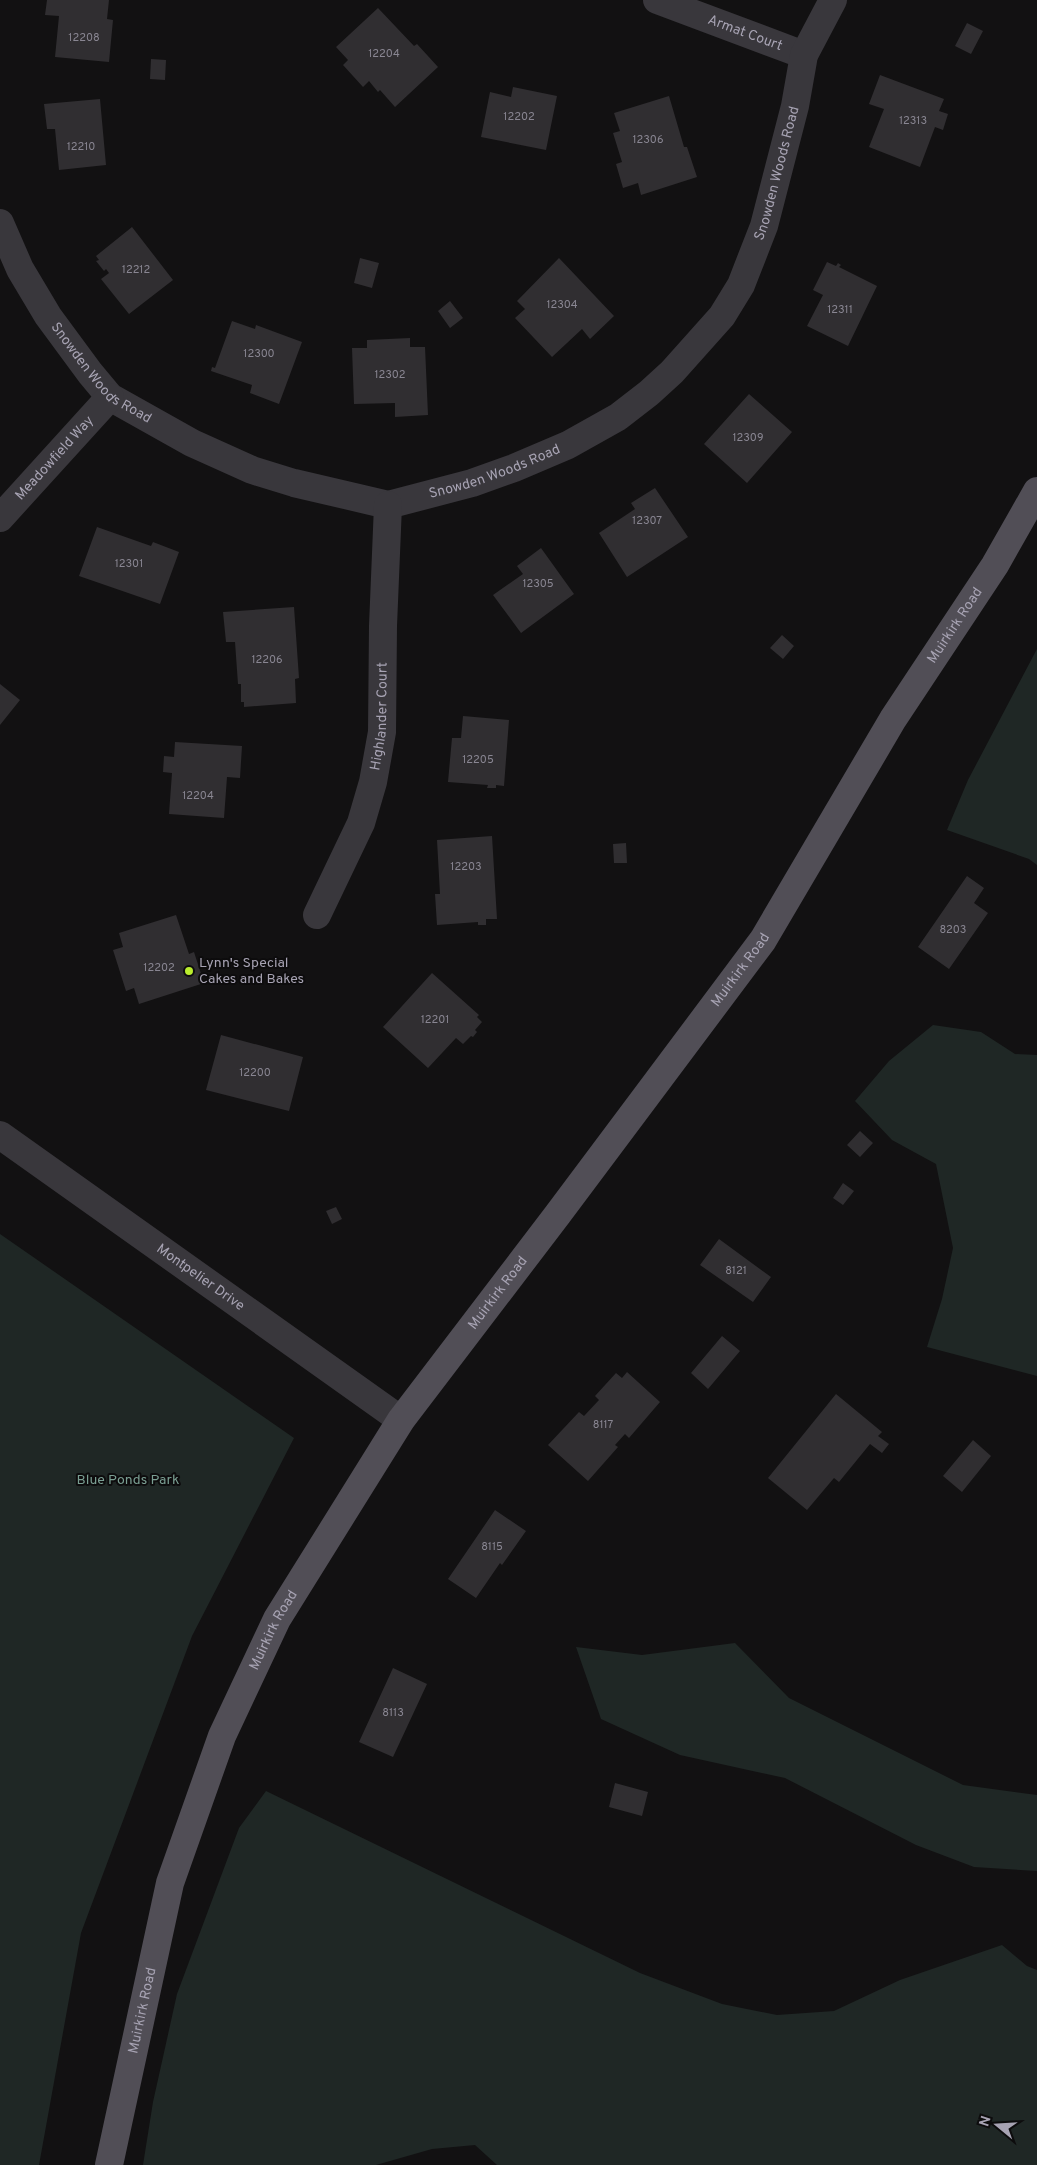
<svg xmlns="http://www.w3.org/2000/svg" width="1037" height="2165" viewBox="0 0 1037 2165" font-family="Overpass,sans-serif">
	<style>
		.green { fill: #1f2725 }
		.building { fill: #302e31 }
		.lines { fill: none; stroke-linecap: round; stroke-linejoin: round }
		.minor { stroke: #39373c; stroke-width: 28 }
		.major { stroke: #514e56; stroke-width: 28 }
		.poi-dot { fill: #baed2e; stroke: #0d0c0d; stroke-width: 2 }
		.labels { text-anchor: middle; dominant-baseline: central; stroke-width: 4; stroke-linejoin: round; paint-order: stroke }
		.number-label { font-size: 11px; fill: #898692 }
		.street-label { font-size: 14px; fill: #a7a3b3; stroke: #0d0c0d }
		.poi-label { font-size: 14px; fill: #a7a3b3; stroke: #0d0c0d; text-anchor: start }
		.park-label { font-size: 14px; fill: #7a9e92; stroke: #0d0c0d }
	</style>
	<rect width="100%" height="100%" fill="#121112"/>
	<path class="green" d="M1037,649V865L1029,859L947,830L968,780Z
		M933,1025L981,1032L1015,1054L1037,1055V1376L927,1347L942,1299L953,1248L936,1164L892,1140L855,1101L889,1061Z
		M0,1234L294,1438L192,1636L81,1933L39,2165H0Z
		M735,1643L789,1698L963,1785L1037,1795V1871L974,1867L916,1845L785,1778L680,1755L601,1719L576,1647L642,1655Z
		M266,1791L640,1973L722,2004L777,2015L834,2011L900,1980L1002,1945L1027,1966L1037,1970V2165H497L475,2145L432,2149L376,2165H143L153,2102L177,1994L239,1828Z"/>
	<path class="building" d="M47,0H109L107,19L113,20L109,62L55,57L59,16L45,15Z
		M378,8L414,46L417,44L438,67L395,107L380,90L378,92L369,81L363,87L343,65L348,60L336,47Z
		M967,23L983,31L971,54L955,46Z
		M151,59L166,60L165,80L150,79Z
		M880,75L944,99L939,111L948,114L943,130L935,127L920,167L869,147L884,109L869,104Z
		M513,87L557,96L546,150L481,137L490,92L511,97Z
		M669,96L684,147H687L697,177L641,195L638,183L623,188L616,164L622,162L613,133L620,131L614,113Z
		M100,99L106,165L59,170L55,129H47L44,104Z
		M132,227L173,280L129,314L101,279L109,273L106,269L104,271L96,261L99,260L96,256Z
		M360,258L379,263L372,288L354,283Z
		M559,258L614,316L590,339L582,329L552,357L515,318L525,309L517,301Z
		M827,262L836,266L838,263L841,265L839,267L877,286L848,346L807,326L823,295L813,290Z
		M450,301L463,318L450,328L438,311Z
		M232,321L255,329L256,325L302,342L279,404L250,393L252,385L211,371L212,367L215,368Z
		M410,338V347H425L428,415L395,417V403L354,404L352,348H367V340Z
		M749,394L792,432L747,483L704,444Z
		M655,488L688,537L627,577L599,533L635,509L631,503Z
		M97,527L151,546L153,542L179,552L160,604L79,576Z
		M541,548L574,594L521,633L493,595L523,574L517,566Z
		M294,607L299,678L295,679L296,703L244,707V702H241V684H238L235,642H226L223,612Z
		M782,635L794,646L783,659L770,648Z
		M0,684L20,700L0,725Z
		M463,716L509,720L504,786L496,785V788H487L488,785L448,782L452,738H461Z
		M175,742L242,746L240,778L227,777L224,818L169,814L172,773L163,772L164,756L174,757Z
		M492,836L497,919H486V925H478V922L437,925L435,894H440L437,840Z
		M626,843L627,863H614L613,844Z
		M967,876L984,888L974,903L988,913L949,969L918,947Z
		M176,915L189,954L194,952L204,983L139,1004L134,988L126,991L113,950L123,947L119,933Z
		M432,973L479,1015L477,1017L482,1022L475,1030L477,1032L473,1037L471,1036L463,1044L456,1038L428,1068L383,1027Z
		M221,1035L303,1057L289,1111L206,1090Z
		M860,1131L873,1143L860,1157L847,1145Z
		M843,1183L854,1191L843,1205L833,1198Z
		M336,1207L342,1219L332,1224L326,1211Z
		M719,1239L771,1277L753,1302L700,1265Z
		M722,1336L740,1351L708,1389L691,1373Z
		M627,1372L660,1402L629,1438L625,1434L615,1445L618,1447L588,1481L548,1445L579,1412L584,1416L599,1400L595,1396L616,1373L622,1378Z
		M836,1394L882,1432L878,1436L889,1444L882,1453L870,1444L839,1482L834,1478L807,1510L768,1478Z
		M973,1440L991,1456L962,1492L943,1476Z
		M495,1510L526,1531L502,1565L500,1563L476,1598L448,1579Z
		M393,1668L427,1684L393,1757L359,1742Z
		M615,1783L648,1792L642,1816L609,1807Z"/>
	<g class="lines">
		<g class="minor">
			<path id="s1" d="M657,0L804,55"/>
			<path id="s2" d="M0,223L20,269L48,316L90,373L110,397L192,443L252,470L294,483L388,505L472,483L514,468L568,445L618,417L649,393L672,372L722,316L741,285L764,226L795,106L804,55L833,0"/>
			<path id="s3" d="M0,518L110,397"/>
			<path id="s4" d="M317,915L361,823L373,782L382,732L383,626L388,505"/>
			<path id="s5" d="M0,1135L401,1420"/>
		</g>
		<path class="major" id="s6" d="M109,2165L170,1883L222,1736L277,1619L401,1420L558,1214L763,940L893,719L995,565L1037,491"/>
	</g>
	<circle class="poi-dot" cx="189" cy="971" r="5"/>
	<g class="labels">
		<g class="number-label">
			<text x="84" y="38">12208</text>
			<text x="384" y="54">12204</text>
			<text x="519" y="117">12202</text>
			<text x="913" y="121">12313</text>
			<text x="648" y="140">12306</text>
			<text x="81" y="147">12210</text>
			<text x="136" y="270">12212</text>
			<text x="562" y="305">12304</text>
			<text x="840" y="310">12311</text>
			<text x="259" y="354">12300</text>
			<text x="390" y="375">12302</text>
			<text x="748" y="438">12309</text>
			<text x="647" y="521">12307</text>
			<text x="129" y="564">12301</text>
			<text x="538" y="584">12305</text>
			<text x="267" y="660">12206</text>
			<text x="478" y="760">12205</text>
			<text x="198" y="796">12204</text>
			<text x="466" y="867">12203</text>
			<text x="953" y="930">8203</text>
			<text x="159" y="968">12202</text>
			<text x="435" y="1020">12201</text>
			<text x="255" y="1073">12200</text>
			<text x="736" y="1271">8121</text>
			<text x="603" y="1425">8117</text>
			<text x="492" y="1547">8115</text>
			<text x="393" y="1713">8113</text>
		</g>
		<g class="street-label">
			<text stroke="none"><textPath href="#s1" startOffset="94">Armat Court</textPath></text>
			<text stroke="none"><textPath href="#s2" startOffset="1054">Snowden Woods Road</textPath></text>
			<text stroke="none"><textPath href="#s2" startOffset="184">Snowden Woods Road</textPath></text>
			<text stroke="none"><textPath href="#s3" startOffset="81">Meadowfield Way</textPath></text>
			<text stroke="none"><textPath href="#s2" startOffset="619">Snowden Woods Road</textPath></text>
			<text stroke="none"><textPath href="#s6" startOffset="1778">Muirkirk Road</textPath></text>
			<text stroke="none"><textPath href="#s4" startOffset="211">Highlander Court</textPath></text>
			<text stroke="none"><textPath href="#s6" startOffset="1372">Muirkirk Road</textPath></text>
			<text stroke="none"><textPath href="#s5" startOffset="246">Montpelier Drive</textPath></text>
			<text stroke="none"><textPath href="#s6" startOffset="968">Muirkirk Road</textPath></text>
			<text stroke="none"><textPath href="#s6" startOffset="562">Muirkirk Road</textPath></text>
			<text stroke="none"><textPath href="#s6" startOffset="158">Muirkirk Road</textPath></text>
		</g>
		<g class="poi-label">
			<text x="199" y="963">Lynn's Special<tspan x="199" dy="16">Cakes and Bakes</tspan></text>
		</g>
		<g class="park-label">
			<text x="128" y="1480">Blue Ponds Park</text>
		</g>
	</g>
	<g transform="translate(997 2125) rotate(288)" stroke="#0d0c0d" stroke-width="4" paint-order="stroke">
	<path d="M0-4L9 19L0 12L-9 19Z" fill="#a7a3b3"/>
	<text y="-8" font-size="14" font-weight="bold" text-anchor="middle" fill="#a7a3b3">N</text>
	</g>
</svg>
